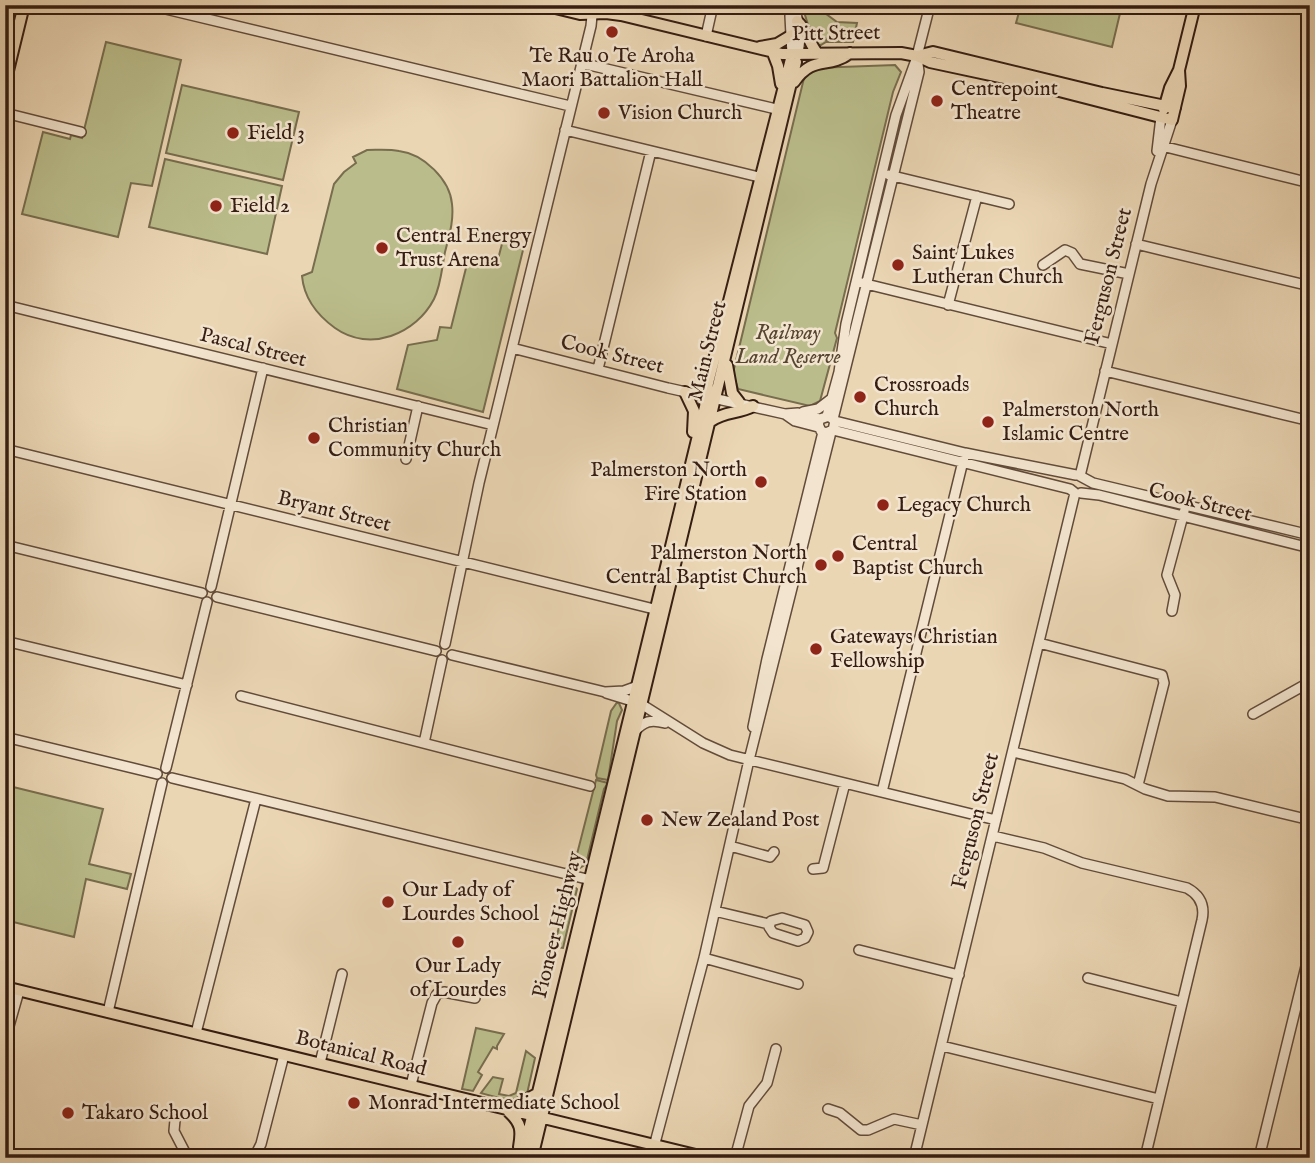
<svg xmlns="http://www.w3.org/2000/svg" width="1315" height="1163" viewBox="0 0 1315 1163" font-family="'IM FELL English',serif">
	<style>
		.green { fill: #babd8b; stroke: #786d4e; stroke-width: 2 }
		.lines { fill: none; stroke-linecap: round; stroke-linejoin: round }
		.minor-casing { stroke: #624b3a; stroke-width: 12 }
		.major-casing { stroke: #351d12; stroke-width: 14 }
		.minor { stroke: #f2e4ce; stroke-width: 9 }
		.major { stroke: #ebd6b4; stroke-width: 10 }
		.poi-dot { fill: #8f2418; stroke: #f2e4ce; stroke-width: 2.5 }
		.labels { text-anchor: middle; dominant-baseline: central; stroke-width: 5; stroke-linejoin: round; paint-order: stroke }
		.street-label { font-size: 21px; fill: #351d12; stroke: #f2e4ce }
		.poi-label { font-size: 21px; fill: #351d12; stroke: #f2e4ce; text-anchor: start }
		.park-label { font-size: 21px; font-style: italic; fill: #564530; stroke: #f2e4ce }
	</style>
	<rect width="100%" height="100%" fill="#ebd6b4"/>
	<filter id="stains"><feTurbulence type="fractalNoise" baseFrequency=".00286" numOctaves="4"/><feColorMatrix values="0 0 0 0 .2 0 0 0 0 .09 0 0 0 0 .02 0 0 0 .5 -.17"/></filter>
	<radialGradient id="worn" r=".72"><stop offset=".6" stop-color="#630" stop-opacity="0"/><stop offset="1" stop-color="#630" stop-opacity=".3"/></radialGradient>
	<path class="green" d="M1021,5H1122L1112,47L1016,23Z
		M818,8L837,22L857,23L853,42H826L821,45H816L813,39L816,36L829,41L849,40L827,39L810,31L805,15L810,10Z
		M106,42L181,60L152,186L131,183L118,237L22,214L43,132L70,139L71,135L82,138Z
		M895,65L901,72L893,92L835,333L837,338L820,401L810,406L738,389L733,373L804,78L814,68Z
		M182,85L299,112L283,180L166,153Z
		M367,150C378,150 389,149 399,151C424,154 450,180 452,204C454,221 449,236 445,252C442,267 441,285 434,299C416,334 370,353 335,328C317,315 304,298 302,276L312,272L334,184L344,172L356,163L353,157Z
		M165,159L282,186L267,254L149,227Z
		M503,240L524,246L483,412L397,389L408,345L437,340L440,327L451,328L469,256L497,263Z
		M618,701L622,710L617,721L608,780L597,778L596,775L611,711Z
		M596,780L608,783L604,789L586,864L577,870L576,858Z
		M5,785L103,809L89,864L131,874L127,889L86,879L74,937L5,920Z
		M570,883L577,889L563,948L554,947Z
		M476,1028L504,1034L497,1046V1049L493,1047L478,1072L482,1075L473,1091L462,1089Z
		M526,1051L535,1058L527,1094C514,1104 495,1097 481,1093L493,1077L503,1079L499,1094L509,1096L516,1093Z"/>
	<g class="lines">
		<defs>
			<path id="minor" d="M149,5L570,106
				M795,5L800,38L798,55
				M706,36L713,5
				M792,55L790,16L792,5
				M581,63L776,109
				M5,113L81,132
				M565,130L759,177
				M1158,145L1310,183
				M1157,151L1161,117
				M889,175L1009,204
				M1136,244L1310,286
				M1043,265L1065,250L1072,253L1080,264L1129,274
				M862,283L1112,344
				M5,305L493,425
				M948,305L977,196
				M512,348L668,388L785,414L798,413L820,419L829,416L835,421L833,430L826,433L821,431L818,424L820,419
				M598,369L651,151
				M1105,371L1310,421
				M803,412L818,409L831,399
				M785,414L795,421L818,427
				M827,416L839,372L846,324L896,115L917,57
				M833,419L919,72L917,56L930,5
				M835,421L965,453L1076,475
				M833,430L1070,489L1075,493
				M5,449L654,609
				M406,459L418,406
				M1080,476L1151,184L1172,120
				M1080,476L1093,483L1310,535
				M1081,493L1099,495L1310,548
				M5,545L202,593
				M211,587L263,368
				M217,597L436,651
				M1172,611L1175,595L1167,575L1184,512
				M5,641L187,685
				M1039,643L1162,675L1164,683L1138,785
				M445,644L479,483L591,26L593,5
				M452,655L605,692L624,691L635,687
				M606,693L632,701
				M241,696L590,786
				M641,704L703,743L730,755L996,820
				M1253,714L1310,682
				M753,727L767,659L823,432
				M634,732C644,721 651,719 665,723
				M5,737L157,774
				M424,743L442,660
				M1013,752L1125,779L1145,789L1168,796L1215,797L1310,820
				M166,768L207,602
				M172,778L595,881
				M882,792L965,453
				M993,836L1044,848L1082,863L1187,888C1200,895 1205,906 1202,920L1145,1158
				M730,846L770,857L774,852
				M813,869L823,868L845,783
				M715,911L769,924
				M782,918L805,925L808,932L805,938L798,941L773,933L769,927L771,921Z
				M859,950L959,975
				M704,958L798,984
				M1088,978L1182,1002
				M108,1012L162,783
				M196,1033L256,799
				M5,1040L19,991
				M942,1046L1159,1099
				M320,1063L342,974
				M411,1085L432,1003L437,994L444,992L475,998
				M828,1109L840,1113L861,1130H868L894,1119L922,1125
				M175,1120L174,1131L188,1158
				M254,1158L261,1144L284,1055
				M651,1158L704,958L749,760L831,432
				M735,1158L749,1106L767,1083L776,1049
				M914,1158L1075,493
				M1259,1158L1310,950"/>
			<path id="major" d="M543,5L580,14L606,13L621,15L782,54L901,53L917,56L930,62L1028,83L1172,120L1180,86L1179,70
				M797,21C807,30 809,43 817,53
				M760,47L777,44L792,35
				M773,53L778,66L781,84
				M917,56L933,52L1102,93L1175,108
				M794,82C814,54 827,70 850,53
				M5,83L24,5
				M1164,109L1170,88L1179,70L1195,5
				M727,365L732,393L739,402
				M685,392L694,411L693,432
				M711,421C725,411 738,414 753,406
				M5,987L708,1158
				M507,1110L537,1094
				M509,1112C521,1123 522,1130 519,1147
				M522,1158L705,407L708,383L792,55
				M532,1158L796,62"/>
		</defs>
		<use href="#minor" class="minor-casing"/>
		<use href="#major" class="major-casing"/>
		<use href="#minor" class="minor"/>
		<use href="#major" class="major"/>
	</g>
	<g class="poi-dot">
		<circle cx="612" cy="32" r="7"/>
		<circle cx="937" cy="101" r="7"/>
		<circle cx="604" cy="113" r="7"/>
		<circle cx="233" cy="133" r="7"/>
		<circle cx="216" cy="206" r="7"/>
		<circle cx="382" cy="248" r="7"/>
		<circle cx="898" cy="265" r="7"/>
		<circle cx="860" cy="397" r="7"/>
		<circle cx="988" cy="422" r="7"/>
		<circle cx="314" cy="438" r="7"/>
		<circle cx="761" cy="482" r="7"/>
		<circle cx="883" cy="505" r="7"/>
		<circle cx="838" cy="556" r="7"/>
		<circle cx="821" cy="565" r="7"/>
		<circle cx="816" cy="649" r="7"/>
		<circle cx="647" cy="820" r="7"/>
		<circle cx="388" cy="902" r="7"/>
		<circle cx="458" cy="942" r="7"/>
		<circle cx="354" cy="1103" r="7"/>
		<circle cx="68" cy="1113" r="7"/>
	</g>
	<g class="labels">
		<g class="street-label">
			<text transform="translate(836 34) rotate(-1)">Pitt Street</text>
			<text transform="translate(1109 276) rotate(-76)">Ferguson Street</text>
			<text transform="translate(253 348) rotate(14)">Pascal Street</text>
			<text transform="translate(708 351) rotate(-76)">Main Street</text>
			<text transform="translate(612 355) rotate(14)">Cook Street</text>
			<text transform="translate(1200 503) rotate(14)">Cook Street</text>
			<text transform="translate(334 512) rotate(14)">Bryant Street</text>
			<text transform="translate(976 821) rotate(-76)">Ferguson Street</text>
			<text transform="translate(558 925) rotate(-76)">Pioneer Highway</text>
			<text transform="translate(361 1054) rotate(14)">Botanical Road</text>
		</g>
		<g class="poi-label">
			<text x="612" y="56" text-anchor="middle">Te Rau o Te Aroha<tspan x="612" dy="24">Maori Battalion Hall</tspan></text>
			<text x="951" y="89">Centrepoint<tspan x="951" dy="24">Theatre</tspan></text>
			<text x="618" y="113">Vision Church</text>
			<text x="247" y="133">Field 3</text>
			<text x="230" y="206">Field 2</text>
			<text x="396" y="236">Central Energy<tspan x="396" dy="24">Trust Arena</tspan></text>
			<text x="912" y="253">Saint Lukes<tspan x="912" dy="24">Lutheran Church</tspan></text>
			<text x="874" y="385">Crossroads<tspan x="874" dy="24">Church</tspan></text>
			<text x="1002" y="410">Palmerston North<tspan x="1002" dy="24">Islamic Centre</tspan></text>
			<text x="328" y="426">Christian<tspan x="328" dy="24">Community Church</tspan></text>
			<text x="747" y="470" text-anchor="end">Palmerston North<tspan x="747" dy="24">Fire Station</tspan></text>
			<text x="897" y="505">Legacy Church</text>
			<text x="852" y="544">Central<tspan x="852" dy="24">Baptist Church</tspan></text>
			<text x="807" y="553" text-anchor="end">Palmerston North<tspan x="807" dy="24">Central Baptist Church</tspan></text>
			<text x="830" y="637">Gateways Christian<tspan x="830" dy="24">Fellowship</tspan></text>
			<text x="661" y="820">New Zealand Post</text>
			<text x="402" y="890">Our Lady of<tspan x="402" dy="24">Lourdes School</tspan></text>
			<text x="458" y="966" text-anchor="middle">Our Lady<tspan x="458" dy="24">of Lourdes</tspan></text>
			<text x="368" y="1103">Monrad Intermediate School</text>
			<text x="82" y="1113">Takaro School</text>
		</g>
		<g class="park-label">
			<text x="788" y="333">Railway<tspan x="788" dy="24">Land Reserve</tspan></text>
		</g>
	</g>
	<rect width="1315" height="1163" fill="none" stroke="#ebd6b4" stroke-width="28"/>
	<rect x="7" y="7" width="1301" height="1149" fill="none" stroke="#351d12" stroke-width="3.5"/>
	<rect x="14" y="14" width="1287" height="1135" fill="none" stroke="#351d12" stroke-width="2"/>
	<rect width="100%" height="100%" filter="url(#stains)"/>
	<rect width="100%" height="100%" fill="url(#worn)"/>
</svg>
